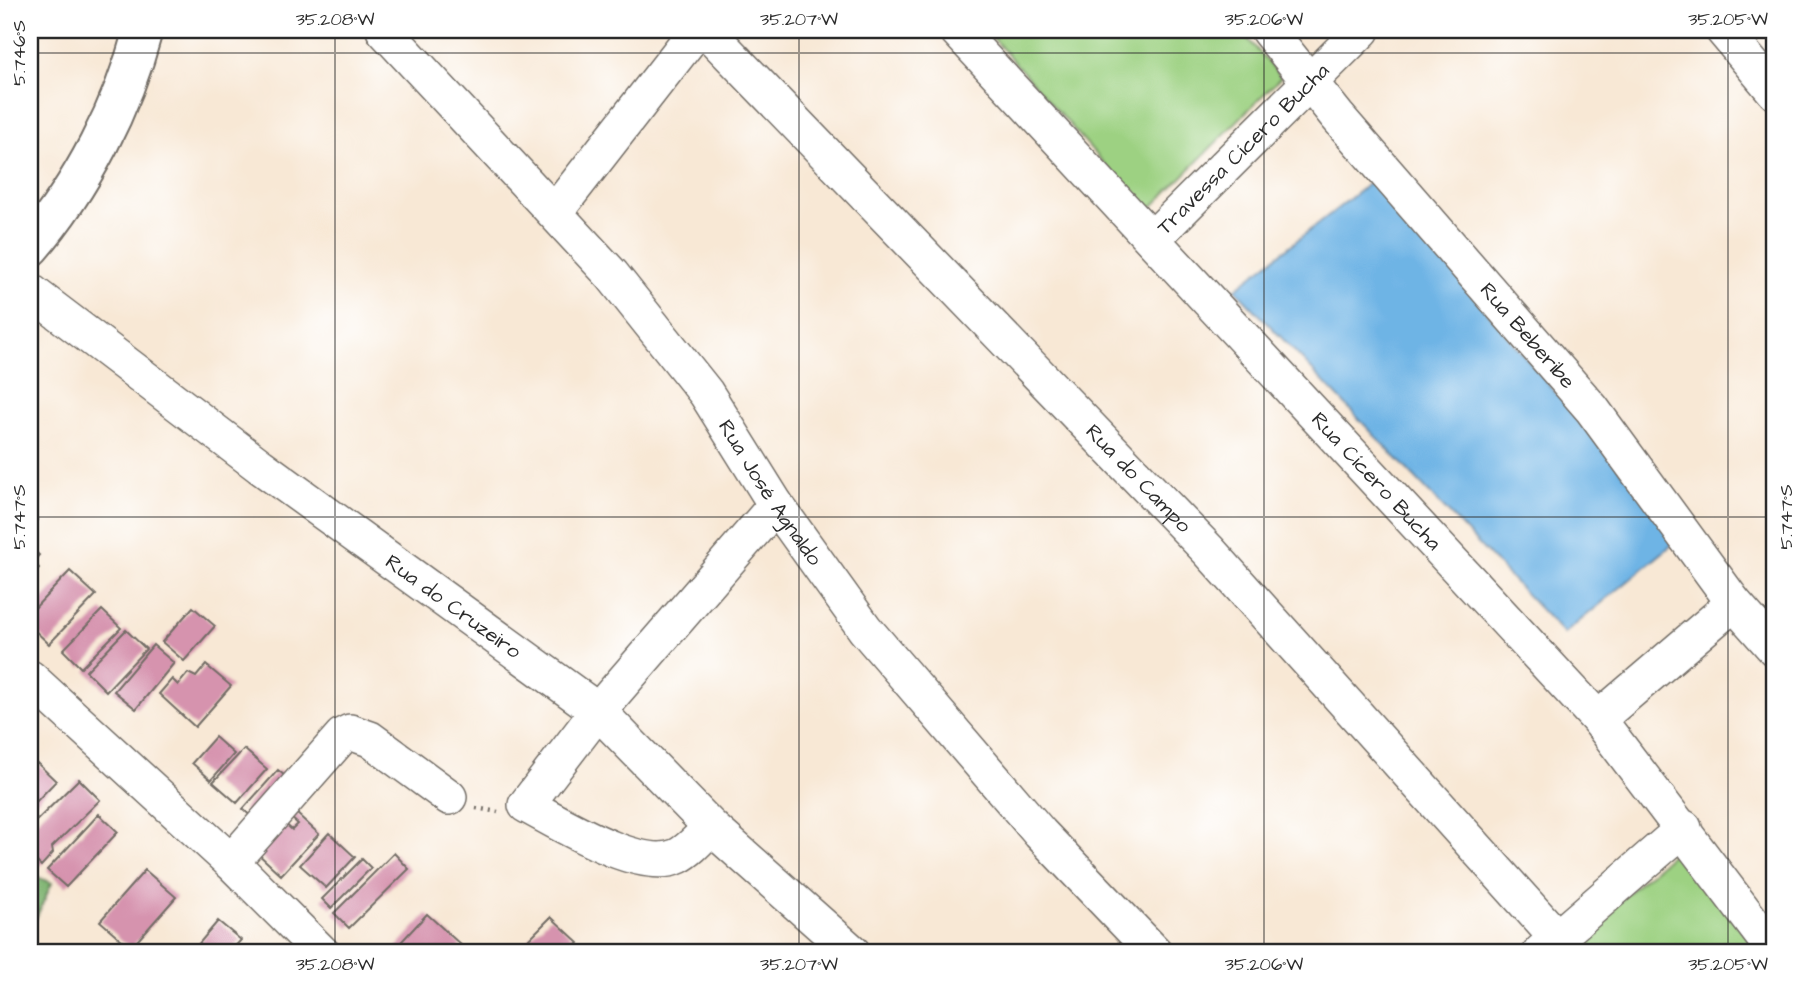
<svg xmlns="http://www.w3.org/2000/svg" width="1805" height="983" viewBox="0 0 1805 983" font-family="'Architects Daughter',sans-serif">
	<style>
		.green { fill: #9dd182; stroke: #647e56; stroke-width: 2 }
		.forest { fill: #7eb370; stroke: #546f4e; stroke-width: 2 }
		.water { fill: #6eb4e5; stroke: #4c7088; stroke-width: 2 }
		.building { fill: #d693ae }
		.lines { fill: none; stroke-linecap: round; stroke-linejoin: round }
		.minor-casing { stroke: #736d66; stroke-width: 38 }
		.major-casing { stroke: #736d66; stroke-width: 42 }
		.path { stroke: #736d66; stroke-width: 4.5; stroke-dasharray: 2 5; stroke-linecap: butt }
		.minor { stroke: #fff; stroke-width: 35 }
		.major { stroke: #fff; stroke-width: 38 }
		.ticks { fill: none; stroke: #2b2b2b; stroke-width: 2; stroke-opacity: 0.45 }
		.labels { text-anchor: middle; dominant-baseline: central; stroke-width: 5; stroke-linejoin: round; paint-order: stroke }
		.street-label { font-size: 21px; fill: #2b2b2b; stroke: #fff }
		.neatline { fill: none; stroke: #2b2b2b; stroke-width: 2.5 }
		.ticks-label { font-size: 18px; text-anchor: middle; fill: #2b2b2b }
	</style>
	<rect width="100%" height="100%" fill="#fff"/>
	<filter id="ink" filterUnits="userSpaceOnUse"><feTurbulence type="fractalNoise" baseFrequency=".0143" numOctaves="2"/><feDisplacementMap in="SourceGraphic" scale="14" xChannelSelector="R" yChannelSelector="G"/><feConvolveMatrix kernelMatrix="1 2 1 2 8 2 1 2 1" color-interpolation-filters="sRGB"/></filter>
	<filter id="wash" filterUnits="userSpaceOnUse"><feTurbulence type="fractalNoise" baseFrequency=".00686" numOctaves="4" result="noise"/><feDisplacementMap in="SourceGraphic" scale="28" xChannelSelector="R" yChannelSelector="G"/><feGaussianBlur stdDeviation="1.57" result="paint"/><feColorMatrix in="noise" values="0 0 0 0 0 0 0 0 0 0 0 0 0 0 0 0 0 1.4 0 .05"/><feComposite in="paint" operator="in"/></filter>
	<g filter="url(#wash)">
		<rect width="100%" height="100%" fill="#f8e8d5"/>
		<path class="green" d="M986,30H1240L1281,77L1147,212Z
			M1680,847L1760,953H1560Z"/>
		<path class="forest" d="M30,874L52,883L30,931Z"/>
		<path class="water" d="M1375,179L1679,539L1564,634L1235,289Z"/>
		<g id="blocks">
			<path class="building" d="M30,514L37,520L30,529Z
				M30,547L39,555L33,562L39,568L30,578Z
				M70,571L96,595L49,644L30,626V613Z
				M193,607L215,626L184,661L162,642Z
				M102,610L121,628L81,668L63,650Z
				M126,630L146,649L106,691L86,671Z
				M153,645L174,663L136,709L114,691Z
				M206,665L231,686L195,727L159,694L172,679L178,685L188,673L196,677Z
				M215,737L234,754L211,780L192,763Z
				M244,749L267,769L237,803L213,782Z
				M37,763L56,781L30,808V770Z
				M278,770L293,783L257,822L243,809Z
				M79,779L100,800L52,847L53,853L41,866L30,855V827Z
				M295,812L319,834L281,875L256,852L283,822L292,830L298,824L290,817Z
				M99,814L118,832L66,887L47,870Z
				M329,833L355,857L326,888L300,865Z
				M394,853L409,869L349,928L334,913Z
				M362,859L371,868L331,908L322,899Z
				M145,870L176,897L131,948L100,921Z
				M427,914L461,945L454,953H391Z
				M551,917L579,943L570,953H515Z
				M218,921L241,940L229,953H191Z"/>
		</g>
	</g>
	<g filter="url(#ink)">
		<use href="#blocks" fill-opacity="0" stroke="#736d66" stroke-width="2"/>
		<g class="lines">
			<defs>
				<g id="minor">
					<path id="s1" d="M384,30L612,275L706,393L776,505L865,629L1040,833L1155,953"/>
					<path id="s2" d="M706,30L1209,551L1558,939"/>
					<path id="s3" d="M957,30L1598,719L1775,952"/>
					<path id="s4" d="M1268,30L1337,116L1592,409L1734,603L1775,649"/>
					<path d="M1723,30L1775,92"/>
					<path d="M555,212L697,30"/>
					<path id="s5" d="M1152,239L1362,30"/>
					<path id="s6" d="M30,291L260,466L598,711L711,827L853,953"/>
					<path d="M30,678L231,862L322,953"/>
					<path d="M1598,719L1734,603"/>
					<path d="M711,827C701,837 690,850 678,856C641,874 560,823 526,805L598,711L776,505"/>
					<path d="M231,862L342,736L350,732L370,739L449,797"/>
					<path d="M1541,952L1684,828"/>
				</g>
				<path id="major" d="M30,247C82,187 123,106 143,30"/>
			</defs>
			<use href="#minor" class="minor-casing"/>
			<use href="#major" class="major-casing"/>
			<path class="path" d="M476,808L498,812"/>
			<use href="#minor" class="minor"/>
			<use href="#major" class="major"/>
		</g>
	</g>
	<path class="ticks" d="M335,30V953M799,30V953M1264,30V953M1728,30V953M30,53H1775M30,517H1775"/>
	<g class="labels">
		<g class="street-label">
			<text stroke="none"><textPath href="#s5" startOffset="128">Travessa Cícero Bucha</textPath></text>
			<text stroke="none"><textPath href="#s4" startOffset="401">Rua Beberibe</textPath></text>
			<text stroke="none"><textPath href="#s2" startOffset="623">Rua do Campo</textPath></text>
			<text stroke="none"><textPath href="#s3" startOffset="616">Rua Cícero Bucha</textPath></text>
			<text stroke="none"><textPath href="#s1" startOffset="604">Rua José Agnaldo</textPath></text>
			<text stroke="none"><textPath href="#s6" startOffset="528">Rua do Cruzeiro</textPath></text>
		</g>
	</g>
	<rect width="1805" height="983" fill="none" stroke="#fff" stroke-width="77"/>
	<rect x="38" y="38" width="1728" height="906" class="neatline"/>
	<g class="ticks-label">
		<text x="335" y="25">35.208°W</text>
		<text x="799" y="25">35.207°W</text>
		<text x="1264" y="25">35.206°W</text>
		<text x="1728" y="25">35.205°W</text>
		<text transform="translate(19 53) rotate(-90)" y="6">5.746°S</text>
		<text transform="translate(19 517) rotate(-90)" y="6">5.747°S</text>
		<text transform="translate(1786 517) rotate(-90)" y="6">5.747°S</text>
		<text x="335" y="970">35.208°W</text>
		<text x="799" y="970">35.207°W</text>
		<text x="1264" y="970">35.206°W</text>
		<text x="1728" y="970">35.205°W</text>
	</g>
</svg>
